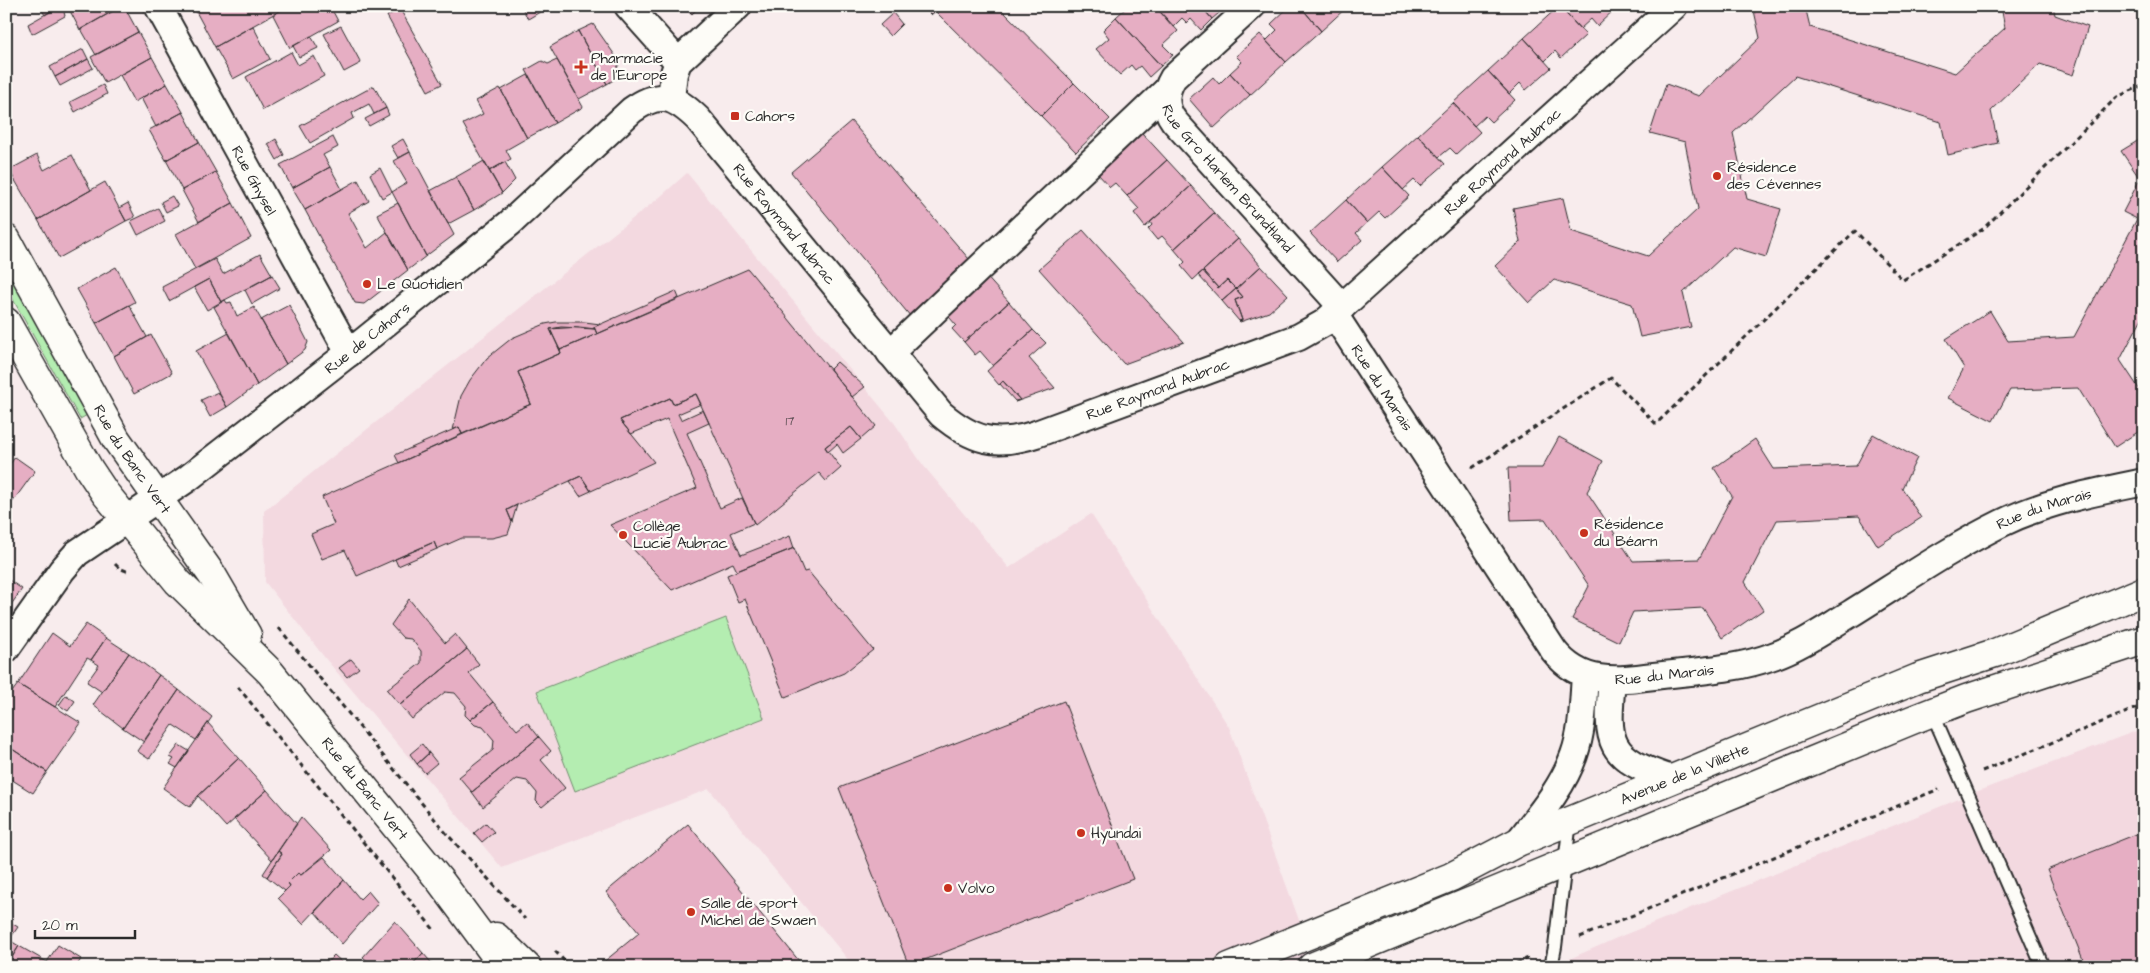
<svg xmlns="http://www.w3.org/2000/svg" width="2150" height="973" viewBox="0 0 2150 973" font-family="'Architects Daughter',sans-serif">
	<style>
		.built { fill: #f3d9e0 }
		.green { fill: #b4edb1; stroke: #708c6e }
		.building { fill: #e6aec3; stroke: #2b2b2b }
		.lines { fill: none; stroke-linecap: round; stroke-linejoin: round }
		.lane-casing { stroke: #2b2b2b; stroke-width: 16 }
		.street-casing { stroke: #2b2b2b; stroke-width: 30 }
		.secondary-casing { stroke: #2b2b2b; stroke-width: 31 }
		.path { stroke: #2b2b2b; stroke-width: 3; stroke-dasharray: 5 4; stroke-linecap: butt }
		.lane { stroke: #fdfcf7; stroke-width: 12 }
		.street { stroke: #fdfcf7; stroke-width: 26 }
		.secondary { stroke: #fdfcf7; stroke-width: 28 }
		.poi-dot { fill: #c8321e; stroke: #fdfcf7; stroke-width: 2 }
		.labels { text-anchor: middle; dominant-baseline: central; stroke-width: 4.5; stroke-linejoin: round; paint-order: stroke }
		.number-label { font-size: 12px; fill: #5a4c51 }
		.poi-label { font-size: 15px; fill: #2b2b2b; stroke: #fdfcf7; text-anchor: start }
		.street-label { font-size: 15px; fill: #2b2b2b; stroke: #fdfcf7 }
	</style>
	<rect width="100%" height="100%" fill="#f8eced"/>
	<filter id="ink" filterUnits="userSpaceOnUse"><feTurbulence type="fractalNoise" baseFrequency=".02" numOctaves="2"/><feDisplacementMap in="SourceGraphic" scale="10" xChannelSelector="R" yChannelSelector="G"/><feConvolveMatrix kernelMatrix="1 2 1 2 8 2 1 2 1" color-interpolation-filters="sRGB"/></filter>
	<g filter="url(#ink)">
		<path class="built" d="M687,173L895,424L923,465L1009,568L1091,514L1229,727L1316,967H854L709,789L502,868L325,658L265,582L264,511L660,197Z
			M2144,728V967H1551L1619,937L1986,788Z"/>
		<path class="green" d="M6,259L91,413L80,419L6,287Z
			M726,618L764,718L575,791L537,691Z"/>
		<path class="building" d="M42,6H59V7L45,15L40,7Z
			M122,6H124L138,32L96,55L81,29Z
			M122,6L80,30L69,9L64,12L65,16L32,34L28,24L60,6Z
			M193,6H288L215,47Z
			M288,6H330L338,21L290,48L273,15Z
			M521,6H550L528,19Z
			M684,6H700L692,14Z
			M922,6H941L931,15Z
			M941,6H998L1074,83L1041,116L935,11Z
			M1128,6H1155L1178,31L1163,45L1173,55L1161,66L1116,17Z
			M1155,6H1201L1212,19L1201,30L1191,19L1187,23L1182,18L1173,27Z
			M1201,6H1223L1225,8L1212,19Z
			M1290,6H1300L1321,31L1286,62L1266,41L1277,30L1271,24Z
			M1304,6H1348L1321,31L1302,8Z
			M1559,6H1618L1597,26L1591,19L1580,29Z
			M1559,6L1586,35L1561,58L1555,51L1545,61L1524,38Z
			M1753,6H1805L1810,27L1955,73L2005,28L2001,6H2053L2055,15L2088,27L2073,75L2040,64L1991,111L1998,143L1948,155L1941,122L1795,76L1733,133L1747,199L1781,209L1766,257L1733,247L1683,293L1691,327L1640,337L1632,304L1554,280L1529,303L1495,266L1520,242L1513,208L1563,198L1571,231L1648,256L1698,209L1685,142L1650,133L1666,84L1699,96L1760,38Z
			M400,9L442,84L428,91L387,16Z
			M893,13L902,24L890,36L880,25Z
			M1116,17L1161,66L1149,77L1140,66L1135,70L1131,65L1120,75L1096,49L1109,38L1103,30Z
			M593,24L619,61L615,79L607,84L578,31Z
			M253,26L270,59L233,79L215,47Z
			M341,26L361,63L344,72L324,34Z
			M578,31L607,84L579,99L550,47Z
			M138,32L152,57L105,83L91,57Z
			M1260,34L1286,62L1250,95L1230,73L1242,62L1236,56Z
			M311,36L318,48L299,57L293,46Z
			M1524,38L1551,68L1526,90L1520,83L1509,94L1488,71Z
			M83,49L88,59L55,77L50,67Z
			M291,52L298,65L314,56L324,76L263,110L246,77Z
			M152,57L167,84L134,102L120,75Z
			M88,59L93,68L60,86L55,77Z
			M557,60L583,107L555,123L526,70L542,61L548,64Z
			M1488,71L1515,100L1491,122L1485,116L1474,126L1453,103Z
			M1230,73L1250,95L1214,128L1189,99L1213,77L1219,84Z
			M528,75L555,123L527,138L501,90Z
			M1074,83L1110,119L1076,152L1041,116Z
			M167,84L183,112L156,127L141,98Z
			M103,85L107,94L75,112L70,102Z
			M374,86L386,108L374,114L369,104L352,113L354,118L310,143L300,126Z
			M500,88L527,138L506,150L511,159L489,171L463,124L483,114L476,101Z
			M1453,103L1480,132L1456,154L1450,148L1439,157L1418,135Z
			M386,108L389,115L369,126L365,119Z
			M183,112L199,142L166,160L149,130Z
			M851,121L969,259L911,317L791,172Z
			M1142,133L1167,160L1127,196L1115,183L1110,187L1097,173Z
			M1418,135L1445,164L1420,186L1414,180L1403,190L1382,167Z
			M333,137L338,147L323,155L330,167L292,188L280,165Z
			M2144,137V314L2120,360L2144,396V428L2115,447L2078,388L2010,390L1993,421L1948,398L1964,368L1946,339L1990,311L2008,341L2074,337L2137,219L2123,212L2140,179L2121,151Z
			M276,139L284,155L277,160L268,144Z
			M403,139L410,152L398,158L391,146Z
			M199,142L216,172L182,190L166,160Z
			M410,152L454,235L426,256L392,192L407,183L394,161Z
			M37,155L44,170L72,155L91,190L38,220L9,170Z
			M1167,160L1191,186L1145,227L1134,213L1139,209L1127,196Z
			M484,161L502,193L474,210L456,177Z
			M505,162L515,180L502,193L489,171Z
			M330,167L342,189L305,210L292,188Z
			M1382,167L1409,196L1385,218L1379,212L1367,223L1346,200Z
			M380,168L392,192L382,198L370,174Z
			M216,172L233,203L199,222L182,190Z
			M456,177L474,210L448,224L430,191Z
			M358,180L369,201L348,213L367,248L387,232L408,270L364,304L355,303L305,210Z
			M105,182L126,221L59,258L38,220Z
			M1191,186L1214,213L1174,249L1162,236L1157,240L1148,229L1152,225L1150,222Z
			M172,196L178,206L166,212L161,202Z
			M1346,200L1367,223L1356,233L1362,240L1337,262L1310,233Z
			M128,203L135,217L126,221L119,208Z
			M233,203L251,238L195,269L176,234Z
			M398,203L426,256L408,270L377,214Z
			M158,208L165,221L138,235L131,221Z
			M1214,213L1238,239L1193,280L1181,266L1185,262L1174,249Z
			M1083,230L1184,342L1124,364L1039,269Z
			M1238,239L1261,266L1236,289L1227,280L1218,288L1203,271Z
			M260,254L272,275L221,302L209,279L169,301L162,287L215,259L223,274Z
			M1261,266L1288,295L1269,312L1240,322L1239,321L1242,320L1235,300L1243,297L1236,289Z
			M116,267L135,302L96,323L77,289Z
			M748,269L876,426L861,439L851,427L825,447L841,468L826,481L819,473L755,525L696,394L673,404L670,398L620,420L654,462L591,491L581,476L517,505L507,510L512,522L508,534L492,538H462L437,549L434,542L357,576L345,550L322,559L311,534L334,524L322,497L531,404L518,372L561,353L560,350Z
			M1203,271L1218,288L1227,280L1236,289L1222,301L1198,275Z
			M984,274L1009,302L964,342L952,329L956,325L943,310Z
			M272,275L280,288L252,304L245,290Z
			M209,279L221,302L207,310L194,287Z
			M1236,289L1243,297L1235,300L1242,320L1239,321L1222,301Z
			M676,291L679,298L597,334L594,327Z
			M225,300L227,303L231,302L237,316L254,307L286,364L257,385L214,307Z
			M1009,302L1033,330L993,366L980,351L975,355L964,342Z
			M129,305L147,337L114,356L96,323Z
			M289,305L308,342L305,350L286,364L261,320Z
			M556,322H585L600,324L594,327L595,329L579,327L550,329L561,353L518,372L531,404L462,434L459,427L453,430L461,396L470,380L487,358L512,338L545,324Z
			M561,327L595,329L597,334L560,350L550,329Z
			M1033,330L1046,343L1029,358L1055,388L1015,402L1020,400L1003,381L999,385L987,371Z
			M229,333L257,385L227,407L196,351Z
			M151,335L172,373L134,394L114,356Z
			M837,362L865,387L852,397L830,369Z
			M1003,381L1020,400L1015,401L1000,384Z
			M218,392L227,407L210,417L201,400Z
			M696,394L701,404L678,414L681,420L703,410L709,423L687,433L720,508L742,498L754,523L731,533L741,555L790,536L794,548L737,571L733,563L672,590L610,525L697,488L667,419L631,434L620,420L670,398L673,404Z
			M459,427L462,434L399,463L395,455Z
			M851,427L861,439L843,453L837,444L828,452L825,447Z
			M1873,434L1917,458L1902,488L1921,518L1878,546L1859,516L1777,520L1745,582L1763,610L1722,638L1703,608L1633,612L1619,642L1572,619L1589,586L1545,519L1511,520L1508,468H1542L1559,437L1603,461L1587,492L1633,561L1699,559L1732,496L1714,468L1755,439L1774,469L1856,466Z
			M15,457L35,471L6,511V470Z
			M581,476L591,491L580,496L570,481Z
			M517,505L512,522L507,510Z
			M434,542L437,549L398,566L395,559Z
			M794,548L804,572L808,571L873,650L844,673L785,697L745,599L738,602L727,575Z
			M6,578L22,589L6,612Z
			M409,599L445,643L455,634L467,649L400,705L387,690L421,663V651L411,639L403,638L391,625Z
			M86,624L106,638L91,660L87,658L55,707L18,684L52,633L70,646Z
			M106,638L129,653L102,692L87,682L99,665L91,660Z
			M467,649L479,664L469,673L493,702L470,720L465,715L466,706L455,693L445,692L412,719L400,705Z
			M129,653L159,675L123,728L93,705Z
			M351,659L359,668L347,677L339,668Z
			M159,675L179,690L144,742L123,728Z
			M18,684L81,723L47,772L6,745V700Z
			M179,690L212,717L196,740L173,725L149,759L137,751Z
			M66,695L75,701L68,711L59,705Z
			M1064,701L1133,879L909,966L839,788Z
			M493,702L517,730L527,722L539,737L472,792L459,777L493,750L494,740L483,727L475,725L470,720Z
			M208,723L239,758L198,796L190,807L163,788Z
			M539,737L551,751L541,760L565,788L542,807L536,801L537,793L527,781L517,779L483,807L472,792Z
			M422,744L429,753L417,764L410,754Z
			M6,745L47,772L33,793L6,776Z
			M179,745L189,751L177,768L170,764L174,759L170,757Z
			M429,753L437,763L425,773L417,764Z
			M239,758L267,790L226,827L198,796Z
			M267,790L297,824L272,860L234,819Z
			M301,817L331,850L301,875L298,873L288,883L290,886L285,891L267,877L282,854L278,851Z
			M486,823L494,832L482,842L474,833Z
			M688,824L804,967H601L600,965L639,933L606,892Z
			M2144,831V967H2086L2047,870Z
			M278,851L282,854L267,877L263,874Z
			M324,857L344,880L303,924L278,898L290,886L288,883L298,873L301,875Z
			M344,880L360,899L368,891L378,903L342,944L315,912Z
			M6,920L18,927L9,940L6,939Z
			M395,921L423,953L410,967H374L363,957Z
			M9,940L19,946L6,967V944Z
			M58,945L81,959L76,967H56L47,962Z
			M19,946L47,962L53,965L52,967H6Z
			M423,953L435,967H410Z
			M334,955L345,965L324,967L332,957Z"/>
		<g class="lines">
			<defs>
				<path id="lane" d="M1932,712L2043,967
					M1551,967L1555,947L1570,821"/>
				<g id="street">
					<path id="s1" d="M158,6L349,353"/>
					<path d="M628,6L678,62"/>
					<path id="s2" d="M1252,6L1173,78C1164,93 1164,107 1174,121L1342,307"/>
					<path d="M671,98L674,73L678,62L738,6"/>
					<path id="s3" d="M1334,314L1554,651C1581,685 1615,681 1654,676C1694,671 1736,670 1773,656C1801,646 1825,629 1850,614C1900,583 1949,549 2002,523C2047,501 2096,492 2144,482"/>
					<path d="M890,353L1167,90"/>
					<path id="s4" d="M6,649L62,570L77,553L187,479L349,353L510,223L632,110C660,90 674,96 698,119L941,414C973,441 996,447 1036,434L1299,337L1324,323L1674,6"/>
					<path d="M1612,680C1606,744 1607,758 1672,779"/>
					<path d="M1518,842C1539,815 1563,787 1574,755C1583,730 1583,702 1585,675"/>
				</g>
				<g id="secondary">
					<path id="s5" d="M6,239L116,439L212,575L247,635"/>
					<path id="s6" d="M6,322L89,469L105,493L178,582L270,672L441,882L504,967"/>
					<path d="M496,937L527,967"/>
					<path id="s7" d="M1229,967L1451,877L1518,842L1570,821L1918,678L1995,653L2144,591"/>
					<path d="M1312,967L1912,720L1966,699L2144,640"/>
				</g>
			</defs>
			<use href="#lane" class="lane-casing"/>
			<use href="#street" class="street-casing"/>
			<use href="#secondary" class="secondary-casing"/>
			<path class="path" d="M1472,468L1611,378L1656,424L1855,231L1903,280L1983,229L2117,97L2144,85
				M115,564L119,568L129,572
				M279,628L446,833L525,919
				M238,687L435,931
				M1982,771L2144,705
				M1580,937L1939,789
				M555,951L570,967
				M1508,967L1528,958"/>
			<use href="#lane" class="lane"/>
			<use href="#street" class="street"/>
			<use href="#secondary" class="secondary"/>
		</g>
	</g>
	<g class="poi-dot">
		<path d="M578.5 59.5h5v5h5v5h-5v5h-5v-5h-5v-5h5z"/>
		<rect x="730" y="111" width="10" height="10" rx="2.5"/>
		<circle cx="1717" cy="176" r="5"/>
		<circle cx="367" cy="284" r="5"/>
		<circle cx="1584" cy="533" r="5"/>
		<circle cx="623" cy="535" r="5"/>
		<circle cx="1081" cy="833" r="5"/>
		<circle cx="948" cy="888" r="5"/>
		<circle cx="691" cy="912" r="5"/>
	</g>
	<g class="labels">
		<g class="number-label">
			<text x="790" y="421">17</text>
		</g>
		<g class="poi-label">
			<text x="591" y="58">Pharmacie<tspan x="591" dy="17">de l'Europe</tspan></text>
			<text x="745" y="116">Cahors</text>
			<text x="1727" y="167">Résidence<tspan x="1727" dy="17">des Cévennes</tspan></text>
			<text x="377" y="284">Le Quotidien</text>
			<text x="1594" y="524">Résidence<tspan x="1594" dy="17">du Béarn</tspan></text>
			<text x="633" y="526">Collège<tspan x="633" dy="17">Lucie Aubrac</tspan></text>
			<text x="1091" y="833">Hyundai</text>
			<text x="958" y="888">Volvo</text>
			<text x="701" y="903">Salle de sport<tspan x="701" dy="17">Michel de Swaen</tspan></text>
		</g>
		<g class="street-label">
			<text stroke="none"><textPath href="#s4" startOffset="1941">Rue Raymond Aubrac</textPath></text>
			<text stroke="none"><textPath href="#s2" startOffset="231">Rue Gro Harlem Brundtland</textPath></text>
			<text stroke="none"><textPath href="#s1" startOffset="199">Rue Ghysel</textPath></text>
			<text stroke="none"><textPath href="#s4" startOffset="1042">Rue Raymond Aubrac</textPath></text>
			<text stroke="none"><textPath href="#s4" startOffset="481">Rue de Cahors</textPath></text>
			<text stroke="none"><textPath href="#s3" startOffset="88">Rue du Marais</textPath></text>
			<text stroke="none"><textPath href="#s4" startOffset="1521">Rue Raymond Aubrac</textPath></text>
			<text stroke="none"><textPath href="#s5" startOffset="254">Rue du Banc Vert</textPath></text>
			<text stroke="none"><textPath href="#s3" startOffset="942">Rue du Marais</textPath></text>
			<text stroke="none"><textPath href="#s3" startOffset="522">Rue du Marais</textPath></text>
			<text stroke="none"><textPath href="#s7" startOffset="495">Avenue de la Villette</textPath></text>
			<text stroke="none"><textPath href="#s6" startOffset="592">Rue du Banc Vert</textPath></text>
		</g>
	</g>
	<rect width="2150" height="973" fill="none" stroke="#fdfcf7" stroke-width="25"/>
	<rect x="12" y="12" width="2125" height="948" fill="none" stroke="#2b2b2b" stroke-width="2" filter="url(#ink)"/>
	<path d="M35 930v8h100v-8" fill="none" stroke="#2b2b2b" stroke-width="2.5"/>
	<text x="42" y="930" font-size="15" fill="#2b2b2b" stroke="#fdfcf7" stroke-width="4" paint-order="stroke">20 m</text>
</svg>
